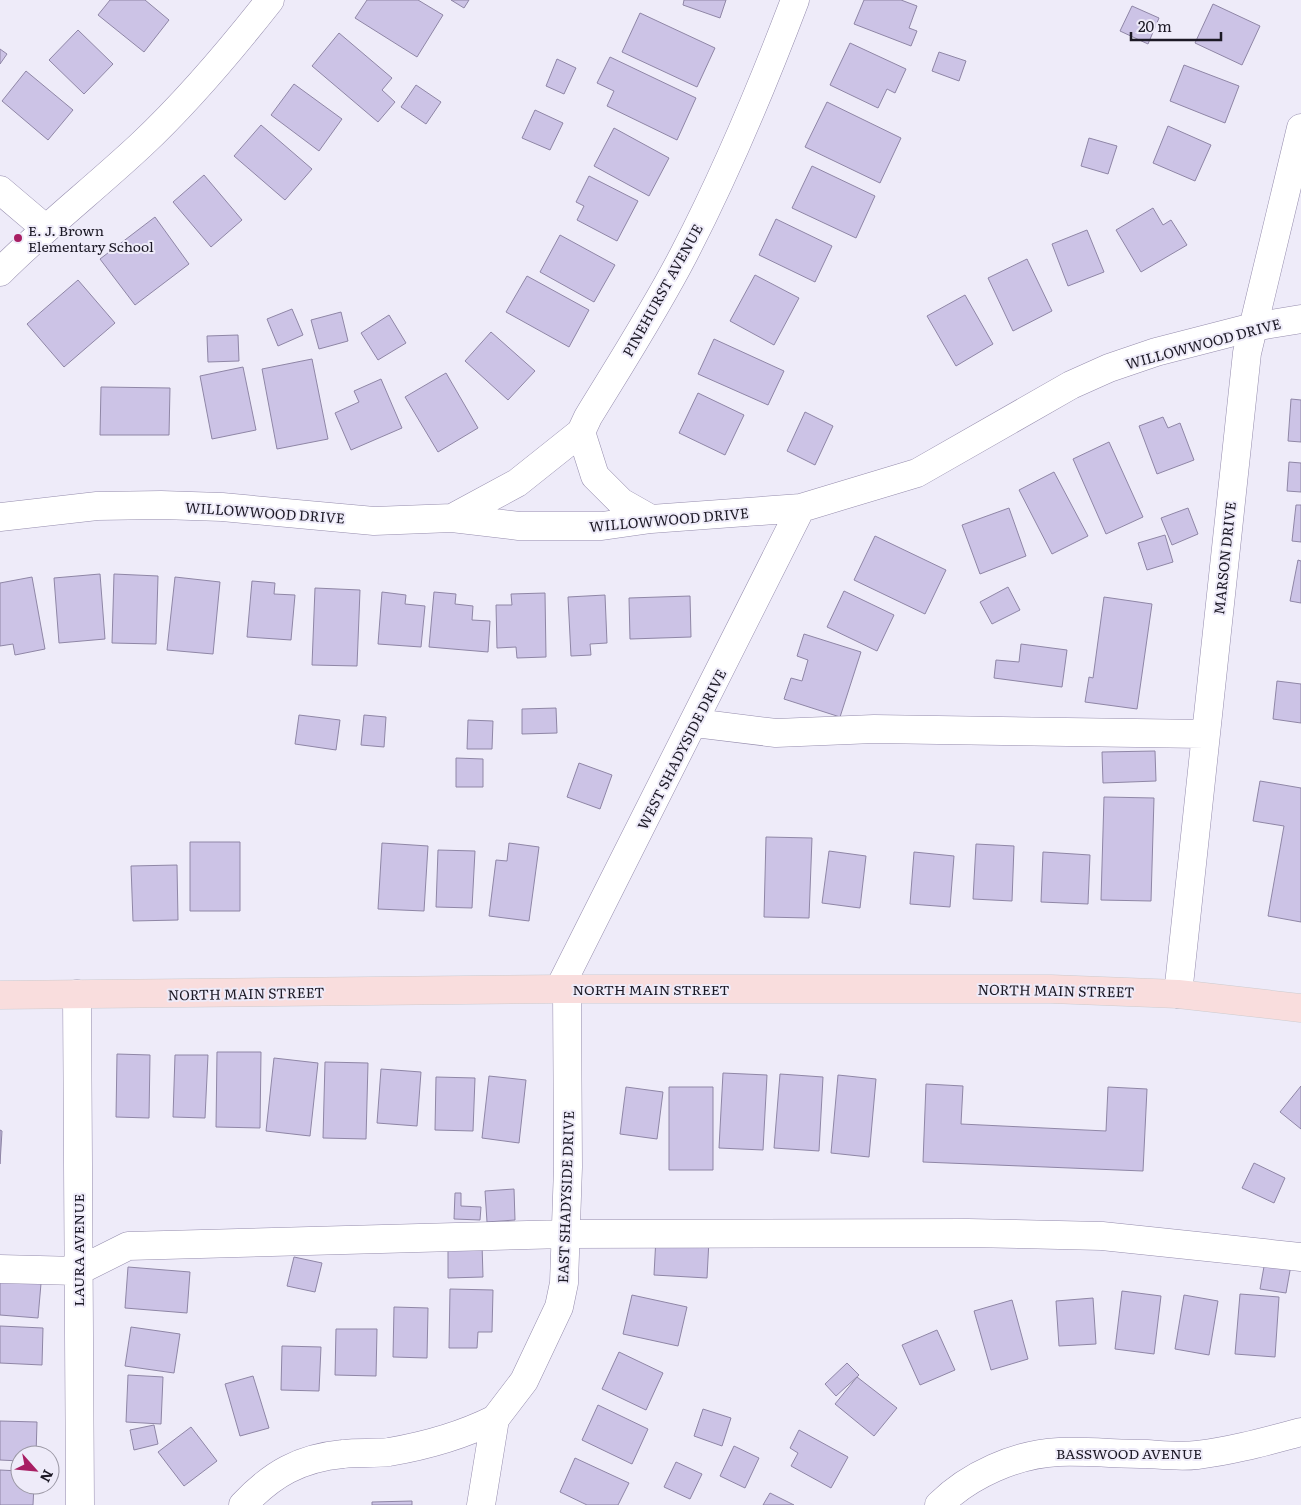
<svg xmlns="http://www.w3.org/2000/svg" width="1301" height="1505" viewBox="0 0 1301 1505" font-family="Literata,serif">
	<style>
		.building { fill: #ccc3e6; stroke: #8f86a6 }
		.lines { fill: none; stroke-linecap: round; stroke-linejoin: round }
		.minor-casing { stroke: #958cad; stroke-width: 29 }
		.major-casing { stroke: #cdcccf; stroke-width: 29 }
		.minor { stroke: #fff; stroke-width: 28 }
		.major { stroke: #f9dddd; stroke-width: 28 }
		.poi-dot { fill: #a81e63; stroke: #eeebf9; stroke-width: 2 }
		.labels { text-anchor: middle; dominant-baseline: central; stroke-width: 4; stroke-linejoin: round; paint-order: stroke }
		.poi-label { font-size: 14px; fill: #1c1925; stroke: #eeebf9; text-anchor: start }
		.street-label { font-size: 14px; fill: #1c1925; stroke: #eeebf9 }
	</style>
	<rect width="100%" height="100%" fill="#eeebf9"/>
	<path class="building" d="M110,0H145L169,20L144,52L98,15Z
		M367,0H418L443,15L417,57L355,18Z
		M451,0H469L464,8Z
		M684,0H726L720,18L683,5Z
		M864,0H901L917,6L909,28L917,31L911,46L854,24Z
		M1213,4L1260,26L1242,65L1195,43Z
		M1132,6L1159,18L1148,44L1120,31Z
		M640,13L715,48L697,87L622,52Z
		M78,30L113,64L84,94L49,60Z
		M339,33L392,78L382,90L395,102L378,122L312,66Z
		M850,43L906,69L895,93L887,89L878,108L830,85Z
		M0,49L7,54L0,64Z
		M939,52L966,61L959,81L932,71Z
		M610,57L696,98L677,140L607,106L614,91L597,83Z
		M557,59L576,68L564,94L546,86Z
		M1184,65L1239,86L1225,123L1170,101Z
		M26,71L73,110L48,140L2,101Z
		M294,84L342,119L319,151L271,115Z
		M416,85L441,102L426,124L401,107Z
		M827,102L901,138L880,183L805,147Z
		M535,110L563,123L550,150L522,138Z
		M261,125L312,169L285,200L234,156Z
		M1168,126L1211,145L1195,181L1153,163Z
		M614,128L669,158L649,196L594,166Z
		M1089,138L1117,146L1108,174L1081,166Z
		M812,166L875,196L856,238L792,208Z
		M204,175L242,220L211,247L173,202Z
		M589,176L638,201L617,241L577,220L584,206L576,202Z
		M1153,208L1163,225L1171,220L1187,245L1141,272L1116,230Z
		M155,217L189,264L135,305L100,259Z
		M776,219L832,246L815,282L759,255Z
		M1087,230L1104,272L1068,286L1052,244Z
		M560,235L615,265L594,302L540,272Z
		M1027,259L1052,311L1013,331L988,278Z
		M755,275L799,298L774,345L730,321Z
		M527,276L589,310L569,347L506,312Z
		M78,280L115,323L64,367L27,324Z
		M965,295L993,344L956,366L927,316Z
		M292,309L303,335L278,346L267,319Z
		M341,312L348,341L319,349L311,320Z
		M389,315L406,343L378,360L361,333Z
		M491,332L535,371L508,400L465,361Z
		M238,335L239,361L208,362L207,336Z
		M714,339L784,371L768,405L698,374Z
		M312,359L328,439L277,449L262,369Z
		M243,367L256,430L212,439L200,376Z
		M446,373L478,428L438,452L405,397Z
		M381,379L402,428L351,450L335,413L359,402L354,391Z
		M101,387L170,388L169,435H100Z
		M698,393L744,415L725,455L679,433Z
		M1291,399L1301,400V442L1288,441Z
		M805,412L833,426L815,465L787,451Z
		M1163,417L1168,428L1180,423L1194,460L1157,474L1139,426Z
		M1109,442L1143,517L1106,534L1073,459Z
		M1289,462L1301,463V492L1287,491Z
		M1054,472L1088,536L1052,554L1019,490Z
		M1296,505H1301V542L1292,541Z
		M1009,508L1026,556L980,574L962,525Z
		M1188,508L1198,534L1172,545L1161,518Z
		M1165,535L1173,562L1147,570L1138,543Z
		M875,536L946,570L925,614L854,580Z
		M1298,560L1301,561V603L1290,601Z
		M100,574L105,639L59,643L54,578Z
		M114,574L158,576L156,644L112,643Z
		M32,577L45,649L15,655L13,644L0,646V583Z
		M175,577L220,582L213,654L167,650Z
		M252,581L275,583L274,594L295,595L291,640L247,637Z
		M1008,587L1020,610L992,624L980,602Z
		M315,588L360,590L357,666L312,665Z
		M844,591L894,615L877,651L827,627Z
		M382,592L406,595L405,604L425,606L421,647L378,644Z
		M434,592L456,594L455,604L473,606L472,620L490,621L488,652L429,647Z
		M545,593L546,657L517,658L516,647L497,648L496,605H512L511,594Z
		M605,595L607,643L590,644L591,655L571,656L568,597Z
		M690,596L691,637L630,639L629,598Z
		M1104,597L1152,604L1137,709L1085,702L1089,677L1093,678Z
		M804,634L861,652L840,717L784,699L791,678L802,681L808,660L797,656Z
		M1021,644L1067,650L1062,687L994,678L996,660L1019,662Z
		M1277,681L1301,684V723L1273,719Z
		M556,708L557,733L522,734V709Z
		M299,715L340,720L336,750L295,744Z
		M364,715L386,717L384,747L361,745Z
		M468,720L493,721L492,749H467Z
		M1155,751L1156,781L1103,783L1102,752Z
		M456,758L483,759V787H456Z
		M579,763L612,775L600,809L567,797Z
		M1260,781L1301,788V922L1268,916L1284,826L1253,821Z
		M1104,797L1154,798L1151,901L1101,900Z
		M766,837L812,838L809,918L764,917Z
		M190,842H240V911H190Z
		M382,843L428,846L424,911L378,909Z
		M509,843L539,847L529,921L489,916L496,860L507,861Z
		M976,844L1014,846L1012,901L973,899Z
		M438,850L475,851L472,908L436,907Z
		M829,851L866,856L860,908L822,903Z
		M914,852L954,856L950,907L910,904Z
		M1043,852L1090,855L1088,904L1041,902Z
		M177,865L178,920L133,921L131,866Z
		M217,1052H261L260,1128L216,1127Z
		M117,1054L150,1055L149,1118L116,1117Z
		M175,1055H208L205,1118L173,1117Z
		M274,1058L318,1063L310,1136L266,1131Z
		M325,1062L368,1063L366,1139L323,1138Z
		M381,1069L421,1072L417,1126L377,1123Z
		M723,1073L767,1075L763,1150L719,1148Z
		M780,1074L823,1077L819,1151L774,1148Z
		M838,1075L876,1079L869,1157L831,1153Z
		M489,1076L526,1080L519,1143L482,1138Z
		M436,1077L475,1078L473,1131L435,1130Z
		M926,1084L963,1086L961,1124L1106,1131L1108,1087L1147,1089L1143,1171L923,1162Z
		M1301,1086V1129L1280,1112Z
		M626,1087L663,1092L657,1139L620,1134Z
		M669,1087H713V1170H669Z
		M0,1130L2,1131L0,1164Z
		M1254,1163L1285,1178L1274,1203L1242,1188Z
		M514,1189L515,1220L487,1222L485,1191Z
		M455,1193H461V1206L481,1207L480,1220L454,1219Z
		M656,1237L709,1240L707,1278L654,1275Z
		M448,1244H482L483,1277L448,1278Z
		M294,1257L322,1263L315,1292L287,1286Z
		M1265,1261L1291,1265L1286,1293L1260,1289Z
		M128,1267L190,1272L187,1313L125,1308Z
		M0,1269L42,1272L38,1318L0,1315Z
		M450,1289L493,1290L492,1332H478L477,1348H449Z
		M1122,1291L1161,1296L1154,1354L1115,1349Z
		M1240,1294L1279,1297L1275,1357L1235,1354Z
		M632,1295L687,1307L678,1346L623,1334Z
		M1184,1295L1218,1301L1209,1355L1175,1349Z
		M1093,1298L1096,1344L1059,1346L1056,1301Z
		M1012,1300L1028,1359L991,1370L974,1311Z
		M394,1307L428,1308L427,1358L393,1357Z
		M0,1326L43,1328L42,1365L0,1363Z
		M131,1327L180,1334L174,1373L125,1366Z
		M336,1329H377L376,1376L335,1375Z
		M937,1330L955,1370L920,1385L902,1345Z
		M282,1346L321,1347L319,1391L281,1390Z
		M619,1352L663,1373L646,1410L602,1389Z
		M847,1363L859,1375L836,1396L825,1384Z
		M128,1375L163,1377L161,1424L126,1422Z
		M253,1376L269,1428L240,1436L225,1384Z
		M857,1377L897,1408L874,1436L835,1404Z
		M598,1405L648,1429L632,1464L582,1440Z
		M703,1409L731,1418L722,1446L694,1436Z
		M0,1421L37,1422L36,1455H20V1461L0,1460Z
		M154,1425L158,1444L134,1450L130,1430Z
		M191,1427L217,1461L184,1486L158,1452Z
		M799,1430L848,1457L831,1488L791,1466L798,1453L790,1448Z
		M734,1446L759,1458L745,1488L720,1476Z
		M575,1458L629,1483L618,1505H587L560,1492Z
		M676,1462L702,1474L690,1499L664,1487Z
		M0,1470L20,1471V1485H34L33,1505H0Z
		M770,1493L794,1505H763Z
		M412,1501V1505H372V1502Z"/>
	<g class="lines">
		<defs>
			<path id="minor" d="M0,190L46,229
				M0,272C45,227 95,188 141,145C189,100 230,51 270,0
				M581,432L595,476L621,502L651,519
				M0,517L97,506L161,505L222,507L374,521L452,518L519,526H602L651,519L801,508L917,473L1071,385L1109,368L1156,352L1253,327L1301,319
				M452,518L517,483L581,432L588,417C621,363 655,310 684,254C727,171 762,87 795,0
				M695,723L776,733L874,729L1204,734
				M559,989L801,508
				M77,994L80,1505
				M1178,994L1247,353L1301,128
				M0,1269L78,1271L128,1246L566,1234L968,1233L1102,1236L1301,1257
				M243,1505C272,1474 300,1458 343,1454C358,1452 374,1454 389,1452C424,1446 463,1435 495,1419
				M481,1505L495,1419L524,1381L559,1307L564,1283L568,1167L567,989
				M939,1505C969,1475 1016,1454 1059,1452C1088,1451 1118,1454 1147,1454C1163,1455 1181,1457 1197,1455C1232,1451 1267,1441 1301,1432"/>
			<path id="major" d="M0,995L559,989H1051L1178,994L1301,1008"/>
		</defs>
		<use href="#minor" class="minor-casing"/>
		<use href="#major" class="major-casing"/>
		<use href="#minor" class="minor"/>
		<use href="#major" class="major"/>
	</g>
	<circle class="poi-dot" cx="18" cy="238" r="5"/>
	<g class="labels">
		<g class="poi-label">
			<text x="28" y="230">E. J. Brown<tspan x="28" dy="16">Elementary School</tspan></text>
		</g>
		<g class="street-label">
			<text transform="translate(662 290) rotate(-61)">PINEHURST AVENUE</text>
			<text transform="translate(1203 343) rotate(-15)">WILLOWWOOD DRIVE</text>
			<text transform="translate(265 512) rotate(4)">WILLOWWOOD DRIVE</text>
			<text transform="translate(669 519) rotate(-5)">WILLOWWOOD DRIVE</text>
			<text transform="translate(1224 558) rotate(-84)">MARSON DRIVE</text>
			<text transform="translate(681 749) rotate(-63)">WEST SHADYSIDE DRIVE</text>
			<text x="651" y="989">NORTH MAIN STREET</text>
			<text transform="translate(1056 990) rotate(1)">NORTH MAIN STREET</text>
			<text transform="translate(246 993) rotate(-1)">NORTH MAIN STREET</text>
			<text transform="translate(565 1197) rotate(-88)">EAST SHADYSIDE DRIVE</text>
			<text transform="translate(78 1250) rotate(-90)">LAURA AVENUE</text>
			<text x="1129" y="1453">BASSWOOD AVENUE</text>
		</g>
	</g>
	<g transform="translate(35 1470) rotate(117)"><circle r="24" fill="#eeebf9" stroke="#9a97a4"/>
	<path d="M0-4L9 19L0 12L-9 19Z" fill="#a81e63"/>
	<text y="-8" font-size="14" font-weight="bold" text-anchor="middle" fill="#1c1925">N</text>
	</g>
	<path d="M1131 32v8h90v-8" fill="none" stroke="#1c1925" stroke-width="2.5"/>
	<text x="1138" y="32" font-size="15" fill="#1c1925" stroke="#eeebf9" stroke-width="4" paint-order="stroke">20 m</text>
</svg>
